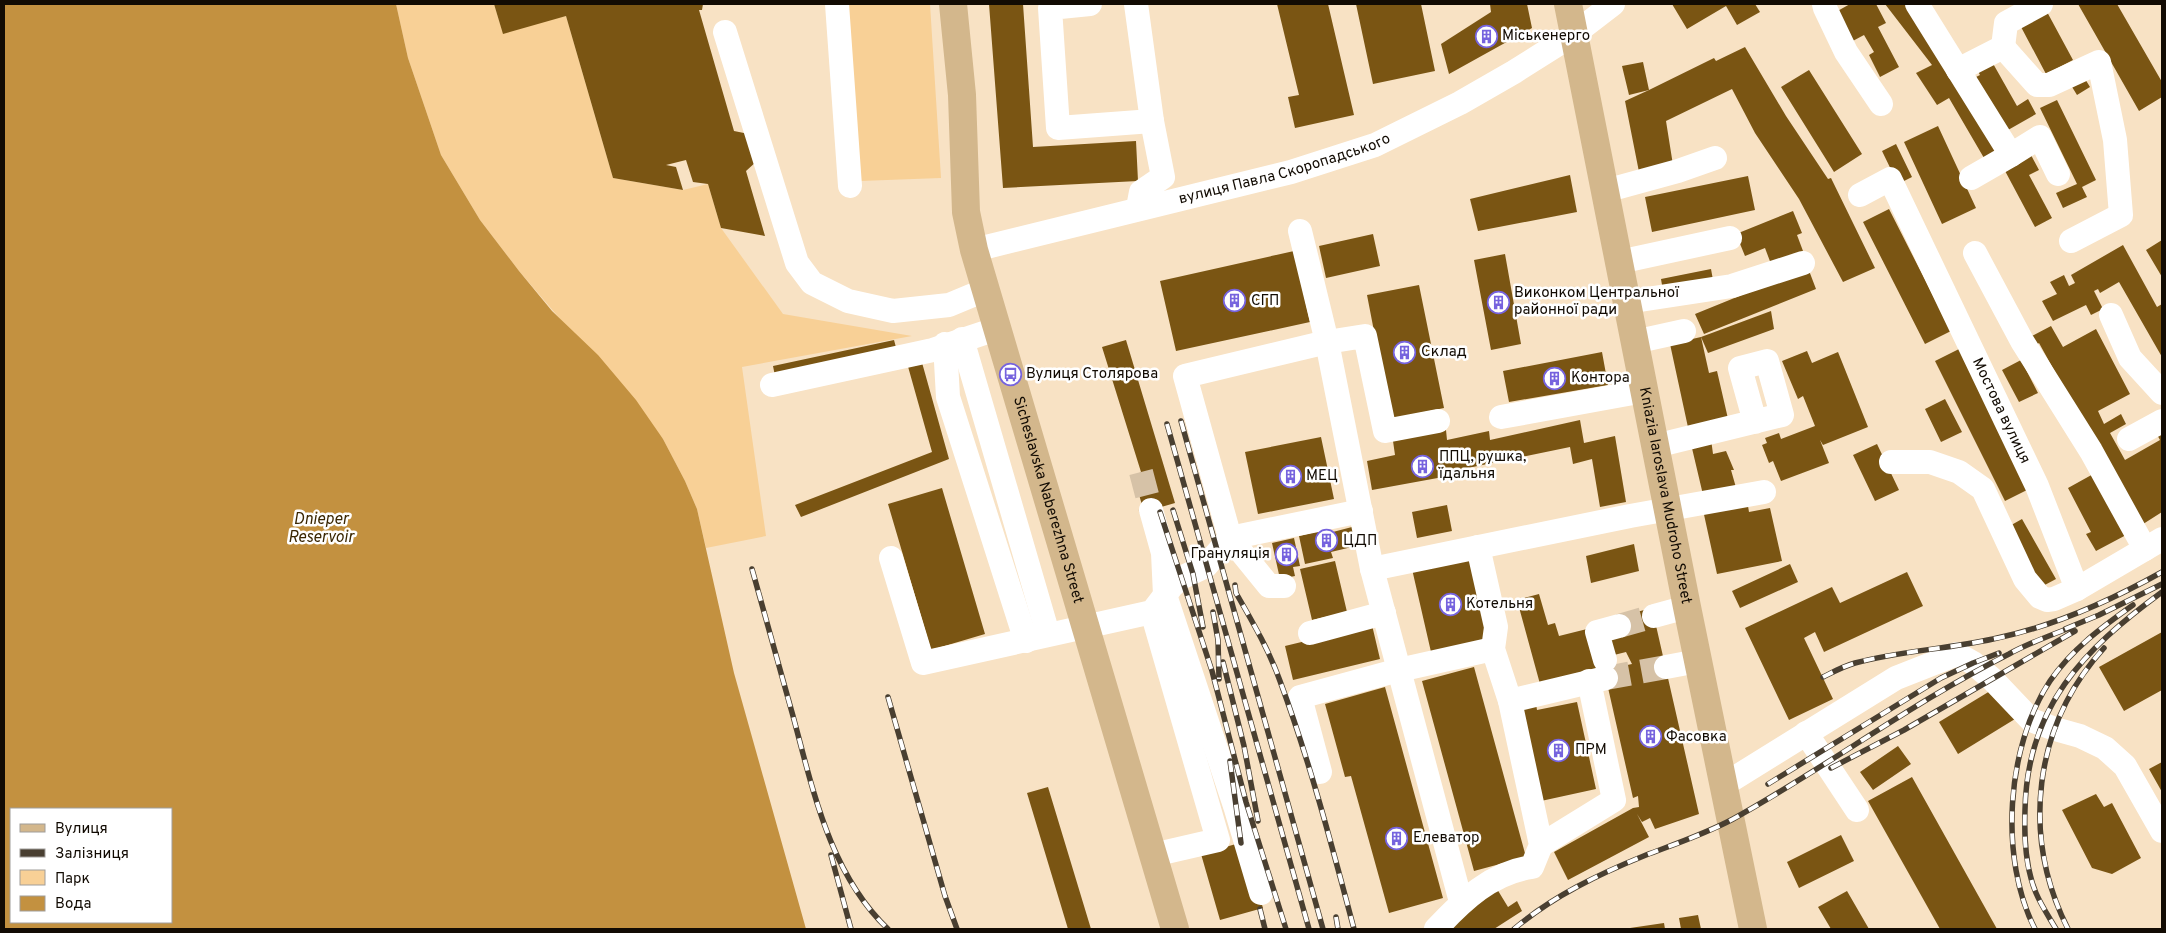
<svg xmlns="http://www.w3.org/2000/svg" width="2166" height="933" viewBox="0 0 2166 933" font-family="Overpass,sans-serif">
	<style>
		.green { fill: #f8d096 }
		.water { fill: #c39140; fill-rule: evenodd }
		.building { fill: #7a5513 }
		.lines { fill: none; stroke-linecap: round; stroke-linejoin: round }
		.minor-tunnel { stroke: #d6c2a7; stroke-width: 24; stroke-dasharray: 24 12; stroke-linecap: butt }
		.minor { stroke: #fff; stroke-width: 24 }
		.major { stroke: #d3b78c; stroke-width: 28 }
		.rail-casing { stroke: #493f31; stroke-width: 5.5 }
		.rail { stroke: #fff; stroke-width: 4; stroke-dasharray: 11; stroke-linecap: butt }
		.labels { text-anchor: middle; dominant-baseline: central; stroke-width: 5; stroke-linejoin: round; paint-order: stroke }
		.poi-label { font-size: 15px; fill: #120b03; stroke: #fff; text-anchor: start }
		.street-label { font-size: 15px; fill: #120b03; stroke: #fff }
		.water-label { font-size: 16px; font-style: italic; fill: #3a2602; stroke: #fff }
	</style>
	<rect width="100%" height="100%" fill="#f8e2c4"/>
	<path class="green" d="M396,4H494L502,30L566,16L613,178L683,190L708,184L721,228L783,314L912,336L742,367L766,536L706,548L697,509L685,481L663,439L519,271L480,220L441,155L408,58Z
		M847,4H930L941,178L860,181Z"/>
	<path class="water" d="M4,4H396L408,58L441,155L480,220L519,271L552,311L598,355L636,400L663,439L685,481L697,509L734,673L806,929H4ZM11,809H171V922H11Z"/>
	<path class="building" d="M494,4H703L702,10H699L734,131L749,134L757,161L746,171L765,236L721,228L708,184L693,182L686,160L666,165L676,167L683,190L613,178L566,16L503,34Z
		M989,4H1023L1033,147L1136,141L1138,181L1003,188Z
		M1277,4H1328L1354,115L1295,128L1288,97L1299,95Z
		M1356,4H1421L1435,71L1373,84Z
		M1490,4H1527L1532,28L1449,74L1441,44L1491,12Z
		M1672,4H1755L1760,12L1737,25L1726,6L1687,29Z
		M1850,4H1876L1886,23L1878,27L1899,67L1880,77L1869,55L1874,52L1864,35L1849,43L1834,13Z
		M1885,4H1906L2002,150L1984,158L1949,98L1937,105L1916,73L1932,65Z
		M2078,4H2117L2162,82V97L2139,111Z
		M2046,10L2073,60L2046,74L2020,25Z
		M1745,47L1786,116L1828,179L1831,178L1875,268L1843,282L1799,199L1755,133L1732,89L1666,121L1673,165L1639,172L1625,101L1649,90L1629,95L1622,66L1643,62L1649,90L1714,58L1716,61Z
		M1991,60L2017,106L2028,99L2036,114L2001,134L1976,77L1980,75L1976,68Z
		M1809,70L1862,154L1834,172L1781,87Z
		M2082,74L2090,87L2077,95L2069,82Z
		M2057,100L2096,180L2082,187L2087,197L2063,208L2056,193L2077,184L2040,108Z
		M1938,126L1976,208L1942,224L1904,142Z
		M1896,144L1912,177L1898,184L1882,151Z
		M2031,155L2039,170L2029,175L2052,218L2035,227L2004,169Z
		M1570,175L1577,212L1478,231L1470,199Z
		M1748,176L1755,210L1652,232L1645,197Z
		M1889,209L1951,331L1925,344L1863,222Z
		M1793,211L1802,233L1797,235L1803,251L1771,264L1765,248L1745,256L1736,234Z
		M1373,234L1380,266L1326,278L1319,246Z
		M2162,240V277L2146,250Z
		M2123,245L2157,307L2162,304V357L2119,282L2100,293L2098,289L2094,291L2103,309L2091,315L2086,305L2053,321L2042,301L2057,294L2050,282L2064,275L2069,286L2075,283L2071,275Z
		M1294,251L1310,322L1176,351L1160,281Z
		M1505,254L1521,344L1491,350L1474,260Z
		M1808,268L1816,289L1704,334L1695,314Z
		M1711,269L1713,280L1663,291L1661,279Z
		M1419,285L1444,408L1391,419L1367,295Z
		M1771,311L1774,329L1708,353L1701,337Z
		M2051,326L2063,347L2096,329L2130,394L2098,411L2104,424L2121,414L2126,424L2110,433L2125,460L2160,440L2155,431L2162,428V512L2140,526L2039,343L2033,347L2028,338Z
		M1701,337L1709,373L1717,371L1729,423L1689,432L1670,344Z
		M894,340L897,351L775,376L773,366Z
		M1126,340L1175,503L1144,512L1134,477L1141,472L1102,347Z
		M1959,349L2029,489L2005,501L1935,361Z
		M1807,351L1812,363L1838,352L1868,427L1823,445L1820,440L1829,463L1781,481L1773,461L1769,463L1762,445L1767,443L1765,438L1779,433L1781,439L1815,426L1803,396L1798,399L1782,361Z
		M1602,352L1608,385L1509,402L1503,371Z
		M921,359L949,459L801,517L795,505L932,452L907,363Z
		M2021,360L2038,393L2019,402L2002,370Z
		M1945,399L1962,432L1941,442L1925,409Z
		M1580,420L1584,443L1615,436L1626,502L1600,507L1592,459L1573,464L1570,447L1468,468L1469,477L1457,480L1454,475L1372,490L1367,461L1395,455L1393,441L1446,430L1447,440L1489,431L1490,440Z
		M1321,437L1334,499L1258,514L1245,452Z
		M1711,439L1713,454L1726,451L1734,470H1731L1737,491L1704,499L1691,444Z
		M1877,444L1899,490L1875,501L1853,455Z
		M2095,473L2128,534L2096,551L2086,534L2091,532L2068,488Z
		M942,488L985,634L931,650L888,504Z
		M1747,500L1749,512L1770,508L1782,561L1717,574L1703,510Z
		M1447,505L1452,531L1417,538L1412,512Z
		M2022,519L2056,579L2041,587L2006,528Z
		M1352,527L1356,546L1331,552L1333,558L1305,564L1299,536L1328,529L1329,533Z
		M1294,538L1300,566L1293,567L1295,576L1280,579L1272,543Z
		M1634,544L1639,571L1591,583L1586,556Z
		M1470,556L1488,640L1431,652L1412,569Z
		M1335,561L1347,612L1312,620L1300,569Z
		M1790,564L1798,582L1740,608L1732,591Z
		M1907,572L1923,606L1824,652L1815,632L1804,638L1833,699L1789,720L1745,628L1832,587L1840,603Z
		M1539,594L1548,625L1555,623L1559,636L1587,629L1598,668L1540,684L1517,600Z
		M1652,608L1699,814L1655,829L1650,818L1642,822L1637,814L1649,837L1568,880L1554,852L1633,808L1639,807L1638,796L1633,798L1604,670L1632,664L1626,652L1614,655L1609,637L1617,617Z
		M1372,625L1380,659L1293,680L1285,646Z
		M2162,632V690L2124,711L2099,667Z
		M1474,667L1526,857L1474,871L1422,681Z
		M1385,687L1443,898L1389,913L1351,776L1345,777L1325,704Z
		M1995,688L2015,719L1958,754L1939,722Z
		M1577,702L1596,789L1541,801L1520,708L1536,704L1537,710Z
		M1898,746L1911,764L1873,790L1860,772Z
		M2162,762V792L2149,769Z
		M1912,777L1997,929H1940L1868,801Z
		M1048,787L1091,929H1068L1027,793Z
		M2096,794L2104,807L2112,803L2141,858L2112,874L2092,868L2062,810Z
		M1841,835L1854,861L1799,888L1787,862Z
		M1243,842L1263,908L1220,920L1201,854Z
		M1497,889L1508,907L1517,901L1522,911L1494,929H1447Z
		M1847,891L1869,929H1831L1818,907Z
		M1698,915L1701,929H1681L1679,918Z
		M1664,923L1665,929H1630V928Z"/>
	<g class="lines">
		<path class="minor-tunnel" d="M1141,472L1151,510
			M1619,626L1654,616
			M1606,678L1666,667"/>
		<g class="minor">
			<path d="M837,4L850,186"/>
			<path d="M1090,4L1050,8L1058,128L1152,121"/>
			<path d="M1136,4L1152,121L1163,177L1141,192L1138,208"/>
			<path d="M1824,4L1825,8L1846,52L1881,104"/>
			<path d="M1917,4L2011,155L1971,178"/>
			<path d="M725,32L797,263L812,283L848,301L893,311L949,305L985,290"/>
			<path d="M2003,47L2037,85H2049L2099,62L2115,140L2121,215L2071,241"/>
			<path d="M1958,70L2003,47L2006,23L2041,4"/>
			<path d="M2011,155L2040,137L2058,174"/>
			<path d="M1605,191L1678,171L1715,158"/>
			<path id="s1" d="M1860,195L1890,179L2037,486L2077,589"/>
			<path d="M1300,231L1327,342L1372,569L1461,902"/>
			<path id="s2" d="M974,250L1291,172L1375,145L1460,103L1514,72L1574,34L1613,4"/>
			<path d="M1975,253L2022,341L2091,451L2145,549"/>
			<path d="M1619,262L1730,238"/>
			<path d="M1627,302L1732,286L1803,263"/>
			<path d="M2111,315L2130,358L2162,393"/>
			<path d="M962,339L1048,634"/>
			<path d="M1634,342L1684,331"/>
			<path d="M945,344L948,397L1026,641"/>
			<path d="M772,385L933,350L996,329"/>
			<path d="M1501,417L1644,391"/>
			<path d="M2129,439L2162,421"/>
			<path d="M1655,446L1782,415L1767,361L1740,368L1755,422"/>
			<path d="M1891,462H1930L1959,472L1983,489L2025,579L2040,597L2047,600L2054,599L2077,589L2162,539"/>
			<path d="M1151,510L1163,553L1165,595L1236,809L1261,893"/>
			<path d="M891,558L923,663L1152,612L1172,586L1181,578L1206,566L1230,538L1361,511"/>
			<path d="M1372,569L1630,516L1764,492"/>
			<path d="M1284,586H1269L1230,538L1185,376L1327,342L1365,336L1385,431L1438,421"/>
			<path d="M1152,612L1218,840L1153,855"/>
			<path d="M1654,616L1687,607"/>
			<path d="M1310,633L1384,613"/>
			<path d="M1605,660L1597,632L1619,626"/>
			<path d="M1666,667L1698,661"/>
			<path d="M1510,701L1606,678"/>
			<path d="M1806,733L1857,810"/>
			<path d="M1320,772L1300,697L1399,670L1493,649"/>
			<path d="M1725,784L1896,678L1957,654L1973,663L1992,679L2031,720L2055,729L2080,736L2105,748L2125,766L2162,831"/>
			<path d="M1541,845L1614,800L1589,681"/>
			<path d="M1436,929C1463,900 1491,873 1532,867L1541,845L1510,701L1493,649L1496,627L1478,547"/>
		</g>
		<g class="major">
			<path id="s3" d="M953,4L962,95L966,212L974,250L1175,929"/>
			<path id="s4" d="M1568,4L1687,607L1753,929"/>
		</g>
		<defs>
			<path id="rail" d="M1181,421L1323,929
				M1167,424L1309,929
				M1173,510L1193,574L1203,627
				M1160,512L1212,671L1246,802L1286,929
				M752,569C766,618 779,667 793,716C813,790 830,874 888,929
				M1235,585L1236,593C1252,621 1269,650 1280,681C1310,762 1332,846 1354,929
				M1213,612L1218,640L1219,679
				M2065,629L2099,615L2162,584
				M1223,662L1244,746L1258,821
				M1823,677C1833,672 1844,666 1855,663C1900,651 1947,649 1993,639C2052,627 2110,601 2162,572
				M888,697L945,896L957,929
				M1230,761L1241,843
				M1831,768L1904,730L2075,631
				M1768,784L1941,678L1973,663L1999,653
				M831,855L851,929
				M1260,909L1265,929
				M1336,917L1338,929
				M1514,929C1553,896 1599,874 1646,855C1675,844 1705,834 1733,819C1827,767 1913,702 2009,654C2029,643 2051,635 2072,627
				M2035,929C1999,859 2006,747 2050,681C2072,649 2102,627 2133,605
				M2056,929C2049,917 2041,905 2036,893C2025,867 2024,837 2025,810C2027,707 2083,650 2162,592
				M2068,929C2021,836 2033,726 2104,648"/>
		</defs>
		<use href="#rail" class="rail-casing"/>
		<use href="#rail" class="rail"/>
	</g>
	<defs>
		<symbol id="building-ring" viewBox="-11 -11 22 22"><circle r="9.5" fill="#fff" stroke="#7663de" stroke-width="1.5"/><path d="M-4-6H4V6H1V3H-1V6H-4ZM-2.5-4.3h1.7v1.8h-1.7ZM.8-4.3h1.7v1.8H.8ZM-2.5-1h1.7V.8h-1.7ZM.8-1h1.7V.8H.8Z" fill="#7663de"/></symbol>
		<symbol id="bus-ring" viewBox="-11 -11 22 22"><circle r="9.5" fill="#fff" stroke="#7663de" stroke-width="1.5"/><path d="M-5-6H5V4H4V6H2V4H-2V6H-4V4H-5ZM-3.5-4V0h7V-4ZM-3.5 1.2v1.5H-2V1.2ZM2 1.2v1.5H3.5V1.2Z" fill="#7663de"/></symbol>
	</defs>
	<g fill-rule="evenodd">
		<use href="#building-ring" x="1474" y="24" width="25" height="25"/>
		<use href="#building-ring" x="1222" y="288" width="25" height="25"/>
		<use href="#building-ring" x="1486" y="290" width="25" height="25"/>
		<use href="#building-ring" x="1392" y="340" width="25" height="25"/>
		<use href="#bus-ring" x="998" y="362" width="25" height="25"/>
		<use href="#building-ring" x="1542" y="366" width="25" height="25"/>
		<use href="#building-ring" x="1410" y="454" width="25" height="25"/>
		<use href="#building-ring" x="1278" y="464" width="25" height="25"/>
		<use href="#building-ring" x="1314" y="528" width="25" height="25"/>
		<use href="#building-ring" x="1274" y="542" width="25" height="25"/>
		<use href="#building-ring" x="1438" y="592" width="25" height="25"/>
		<use href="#building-ring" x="1638" y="724" width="25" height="25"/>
		<use href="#building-ring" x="1546" y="738" width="25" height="25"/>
		<use href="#building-ring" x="1384" y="826" width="25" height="25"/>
	</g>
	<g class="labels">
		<g class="poi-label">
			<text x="1502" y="36">Міськенерго</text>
			<text x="1514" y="293">Виконком Центральної<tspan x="1514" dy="17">районної ради</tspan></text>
			<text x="1251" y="301">СГП</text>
			<text x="1421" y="352">Склад</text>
			<text x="1026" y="374">Вулиця Столярова</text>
			<text x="1571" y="378">Контора</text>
			<text x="1439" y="457">ППЦ, рушка,<tspan x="1439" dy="17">їдальня</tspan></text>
			<text x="1306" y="476">МЕЦ</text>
			<text x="1343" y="541">ЦДП</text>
			<text x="1270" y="554" text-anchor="end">Грануляція</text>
			<text x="1466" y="604">Котельня</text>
			<text x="1666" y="737">Фасовка</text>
			<text x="1575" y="750">ПРМ</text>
			<text x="1413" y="838">Елеватор</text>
		</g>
		<g class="street-label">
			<text stroke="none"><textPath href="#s2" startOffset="321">вулиця Павла Скоропадського</textPath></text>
			<text stroke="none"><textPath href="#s1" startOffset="291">Мостова вулиця</textPath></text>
			<text stroke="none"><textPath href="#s4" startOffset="501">Kniazia Iaroslava Mudroho Street</textPath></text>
			<text stroke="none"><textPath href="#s3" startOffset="508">Sicheslavska Naberezhna Street</textPath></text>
		</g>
		<g class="water-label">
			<text x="321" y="520">Dnieper<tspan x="321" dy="18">Reservoir</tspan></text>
		</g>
	</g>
	<rect width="2166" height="933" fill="none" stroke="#120b03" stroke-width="10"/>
	<rect x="10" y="808" width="162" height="115" fill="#ffffff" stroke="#a09d9a"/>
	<rect x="20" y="824" width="25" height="8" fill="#d3b78c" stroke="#a09d9a"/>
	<text x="55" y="833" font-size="15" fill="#120b03">Вулиця</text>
	<rect x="20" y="849" width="25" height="8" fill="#493f31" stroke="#a09d9a"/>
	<text x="55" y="858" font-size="15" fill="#120b03">Залізниця</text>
	<rect x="20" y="870" width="25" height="15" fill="#f8d096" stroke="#a09d9a"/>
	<text x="55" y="883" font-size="15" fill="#120b03">Парк</text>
	<rect x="20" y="896" width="25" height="15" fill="#c39140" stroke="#a09d9a"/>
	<text x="55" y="908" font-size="15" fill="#120b03">Вода</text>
</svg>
